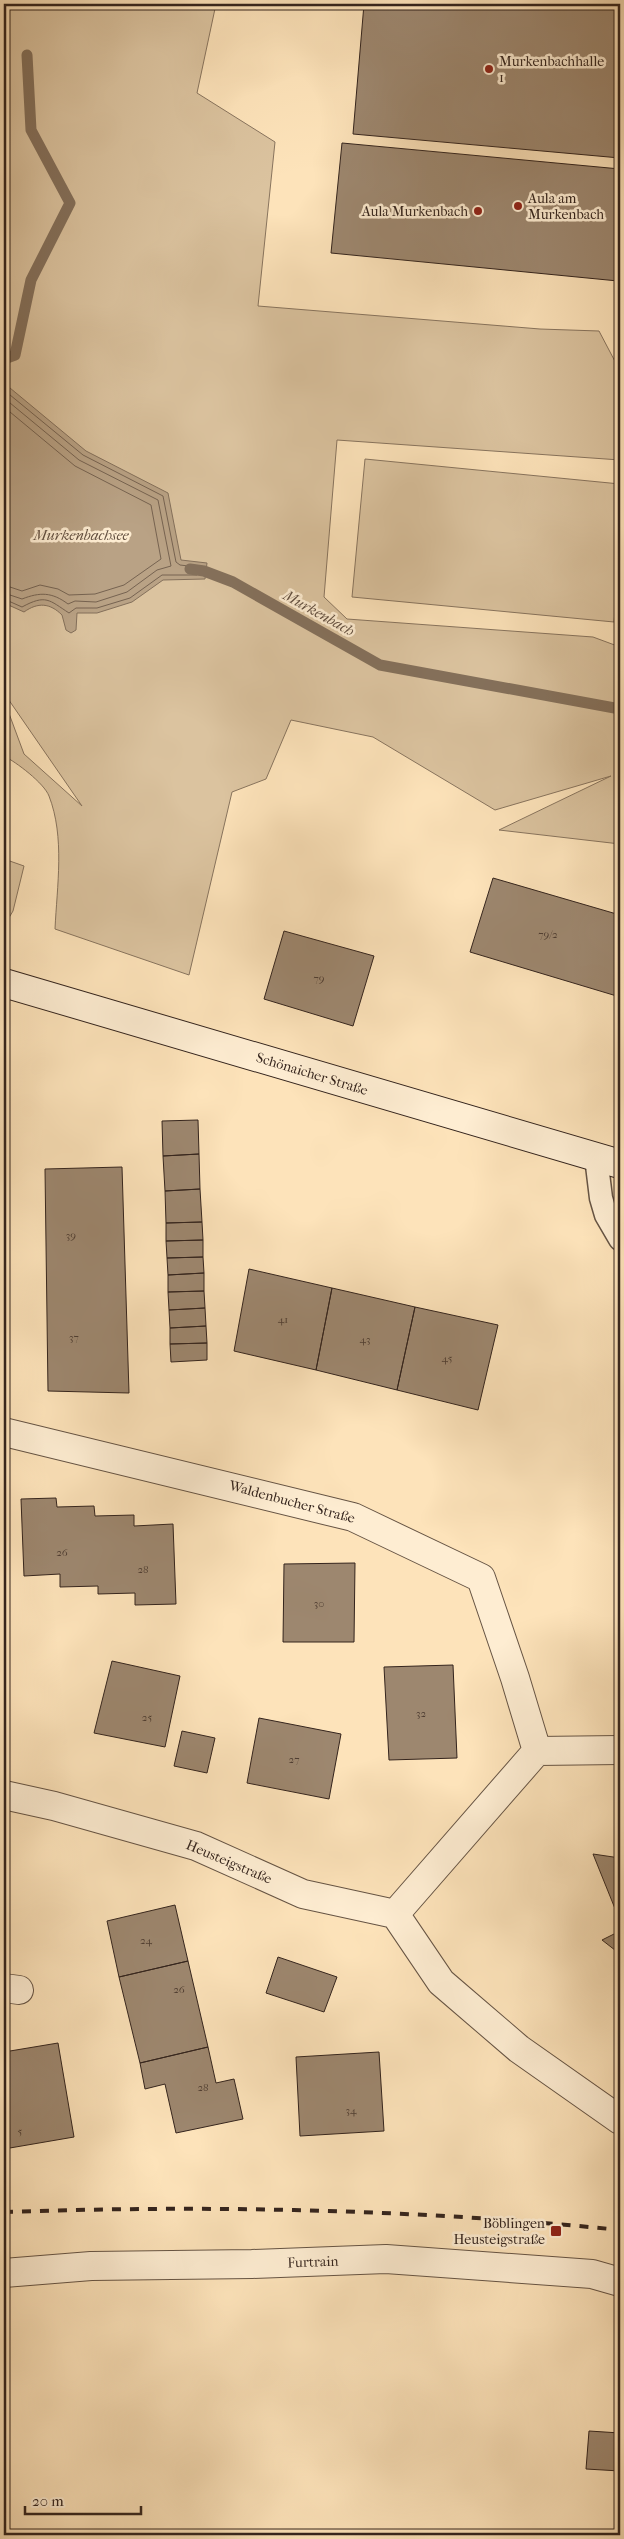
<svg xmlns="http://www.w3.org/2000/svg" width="624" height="2539" viewBox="0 0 624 2539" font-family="'IM FELL French Canon',serif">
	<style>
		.green { fill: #dbc39f; stroke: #88745e }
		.water { fill: #b9a285; stroke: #84705b }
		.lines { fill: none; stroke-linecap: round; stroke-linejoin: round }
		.shore { stroke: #766351; stroke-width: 1 }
		.stream { stroke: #84705b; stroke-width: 11 }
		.building { fill: #9d876f; stroke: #34241d }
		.lane-casing { stroke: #665444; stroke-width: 25 }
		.street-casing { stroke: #665444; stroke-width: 30 }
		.secondary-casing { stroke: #34241d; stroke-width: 30 }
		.lane { stroke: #feedd2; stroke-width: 22 }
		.street { stroke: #feedd2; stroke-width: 28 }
		.secondary { stroke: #feedd2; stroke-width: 28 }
		.rail { stroke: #34241d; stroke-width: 4; stroke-dasharray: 9 9; stroke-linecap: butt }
		.poi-dot { fill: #8f2418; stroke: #feedd2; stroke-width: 2 }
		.labels { text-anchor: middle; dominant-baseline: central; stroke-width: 5; stroke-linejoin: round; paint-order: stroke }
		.number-label { font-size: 11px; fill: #4e3d32 }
		.poi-label { font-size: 14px; fill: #34241d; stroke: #feedd2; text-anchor: start }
		.street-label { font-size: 14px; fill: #34241d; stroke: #feedd2 }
		.water-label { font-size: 15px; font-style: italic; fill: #635041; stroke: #feedd2 }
	</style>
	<rect width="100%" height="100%" fill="#fde3ba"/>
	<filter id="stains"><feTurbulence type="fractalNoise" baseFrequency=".004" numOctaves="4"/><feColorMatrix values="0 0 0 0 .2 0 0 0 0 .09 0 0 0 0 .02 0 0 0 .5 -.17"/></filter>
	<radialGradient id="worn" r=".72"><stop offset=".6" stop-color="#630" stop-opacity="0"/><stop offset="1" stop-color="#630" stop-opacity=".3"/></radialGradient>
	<path class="green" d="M4,4H216L197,93L275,142L258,306L540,329L599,331L619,369L620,460L337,440L324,597L347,619L593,637L620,647V844L499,830L611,776L495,810L373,737L291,720L266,779L232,792L189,975L55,929C57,886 65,837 49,796C44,783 16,762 4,756V700L24,754L82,806L4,693Z
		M365,459L620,484V559L614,622L352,597Z
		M4,859L24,866L13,911L4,926Z"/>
	<path class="water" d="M4,383L86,451L168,493L181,560L207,563L205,579L163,580L132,602L97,613H77L76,630L71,633L66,630L62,615C50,603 38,602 24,612L4,603Z"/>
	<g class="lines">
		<path class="shore" d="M4,390L83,455L163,496L176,562L180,565L197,567L199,570L197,575H162L130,598L97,608H76L69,613C49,600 46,594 22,607L4,599
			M4,398L79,460L158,500L171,566L157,570L127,592L96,602L75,601L68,604C52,592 40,592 22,599L4,593
			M4,407L75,466L151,505L161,559L124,585L95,594L69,595L58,589L40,585L22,591L4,585"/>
		<path class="stream" d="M4,359L15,355L31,280L70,203L31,130L27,55
			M190,569L204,571L233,582L380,665L620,709"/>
	</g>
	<path class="building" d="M364,4H620V158L353,134Z
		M342,143L620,169V257L618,281L331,253Z
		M493,878L620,915V997L470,952Z
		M284,931L374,956L353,1026L264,999Z
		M198,1120L199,1154L163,1156L162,1121Z
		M199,1154L200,1189L165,1191L163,1156Z
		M122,1167L129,1393L48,1391L45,1169Z
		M200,1189L202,1222L166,1223L165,1191Z
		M202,1222L203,1240L166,1241V1223Z
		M203,1240V1257L167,1258L166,1241Z
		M203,1257L204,1273L168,1275L167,1258Z
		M249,1269L332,1288L316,1370L234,1351Z
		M204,1273V1291L168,1292V1275Z
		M332,1288L415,1307L397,1390L316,1370Z
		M204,1291L205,1308L169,1310L168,1292Z
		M415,1307L498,1325L478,1410L397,1390Z
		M205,1308L206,1326L170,1328L169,1310Z
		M206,1326L207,1343L170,1344V1328Z
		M207,1343V1360L171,1362L170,1344Z
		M56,1498L57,1507L94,1506L95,1516L134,1515V1526L173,1524L176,1604L135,1605V1593L98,1594V1586L60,1587V1574L24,1576L21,1499Z
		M355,1563L354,1642H283L284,1564Z
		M112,1661L180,1676L165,1747L94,1733Z
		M453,1665L457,1758L389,1760L384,1667Z
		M259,1718L341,1734L329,1799L247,1783Z
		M182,1731L215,1738L207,1773L174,1766Z
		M593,1854L620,1858V1921Z
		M175,1905L188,1961L119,1977L107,1921Z
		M620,1931V1954L602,1940Z
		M278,1957L337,1977L324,2012L266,1993Z
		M188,1961L208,2047L140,2063L119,1977Z
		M58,2043L74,2137L4,2149V2052Z
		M208,2047L216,2083L234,2079L243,2119L176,2133L165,2084L145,2089L140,2063Z
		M379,2052L384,2131L300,2136L296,2057Z
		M589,2431L620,2433V2471L586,2469Z"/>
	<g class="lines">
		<defs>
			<path id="lane" d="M596,1157L601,1198L606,1215L620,1239"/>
			<path id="street" d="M4,1432L353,1517L481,1578L515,1678L537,1751
				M537,1751L620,1750
				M4,1795L54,1806L196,1846L303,1894L395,1914L441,1982L519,2049L620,2120
				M395,1914L537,1751
				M4,1988L19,1990
				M4,2273L91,2266L252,2264L386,2259L592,2274L620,2282"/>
			<path id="secondary" d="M4,983L620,1164"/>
		</defs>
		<use href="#lane" class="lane-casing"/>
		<use href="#street" class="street-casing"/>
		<use href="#secondary" class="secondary-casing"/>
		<use href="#lane" class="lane"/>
		<use href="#street" class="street"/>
		<use href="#secondary" class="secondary"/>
		<path class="rail" d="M4,2212C209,2205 416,2209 620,2230"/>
	</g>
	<g class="poi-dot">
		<circle cx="489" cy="69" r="5"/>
		<circle cx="518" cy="206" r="5"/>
		<circle cx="478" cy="211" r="5"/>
		<rect x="550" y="2225" width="12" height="12" rx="2.5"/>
	</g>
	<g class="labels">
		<g class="number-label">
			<text x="548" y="934">79/2</text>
			<text x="319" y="978">79</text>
			<text x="71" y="1235">39</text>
			<text x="283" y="1319">41</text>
			<text x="74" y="1337">37</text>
			<text x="365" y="1339">43</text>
			<text x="447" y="1358">45</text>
			<text x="62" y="1552">26</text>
			<text x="143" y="1569">28</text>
			<text x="319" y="1603">30</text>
			<text x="421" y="1713">32</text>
			<text x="147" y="1717">25</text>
			<text x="294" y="1759">27</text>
			<text x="146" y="1940">24</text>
			<text x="179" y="1989">26</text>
			<text x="203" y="2087">28</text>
			<text x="351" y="2110">34</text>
			<text x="20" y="2131">5</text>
		</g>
		<g class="poi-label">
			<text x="499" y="61">Murkenbachhalle<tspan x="499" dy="16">1</tspan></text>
			<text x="528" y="198">Aula am<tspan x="528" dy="16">Murkenbach</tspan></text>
			<text x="468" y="211" text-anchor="end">Aula Murkenbach</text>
			<text x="545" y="2223" text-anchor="end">Böblingen<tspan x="545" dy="16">Heusteigstraße</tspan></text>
		</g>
		<g class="street-label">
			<text transform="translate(312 1074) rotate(17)">Schönaicher Straße</text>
			<text transform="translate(292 1502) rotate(15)">Waldenbucher Straße</text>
			<text transform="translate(229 1862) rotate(23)">Heusteigstraße</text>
			<text transform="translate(313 2262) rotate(-2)">Furtrain</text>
		</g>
		<g class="water-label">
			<text x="81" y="535">Murkenbachsee</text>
			<text transform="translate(319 613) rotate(29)">Murkenbach</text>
		</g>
	</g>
	<rect width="624" height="2539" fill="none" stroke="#fde3ba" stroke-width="20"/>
	<rect x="5" y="5" width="614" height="2529" fill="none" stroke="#34241d" stroke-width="2.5"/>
	<rect x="10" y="10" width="604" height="2519" fill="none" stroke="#34241d"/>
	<path d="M25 2506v8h116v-8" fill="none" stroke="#34241d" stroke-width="2.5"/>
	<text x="32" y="2506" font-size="15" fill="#34241d" stroke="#feedd2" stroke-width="4" paint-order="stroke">20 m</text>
	<rect width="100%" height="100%" filter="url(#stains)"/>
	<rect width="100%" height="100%" fill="url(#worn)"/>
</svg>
